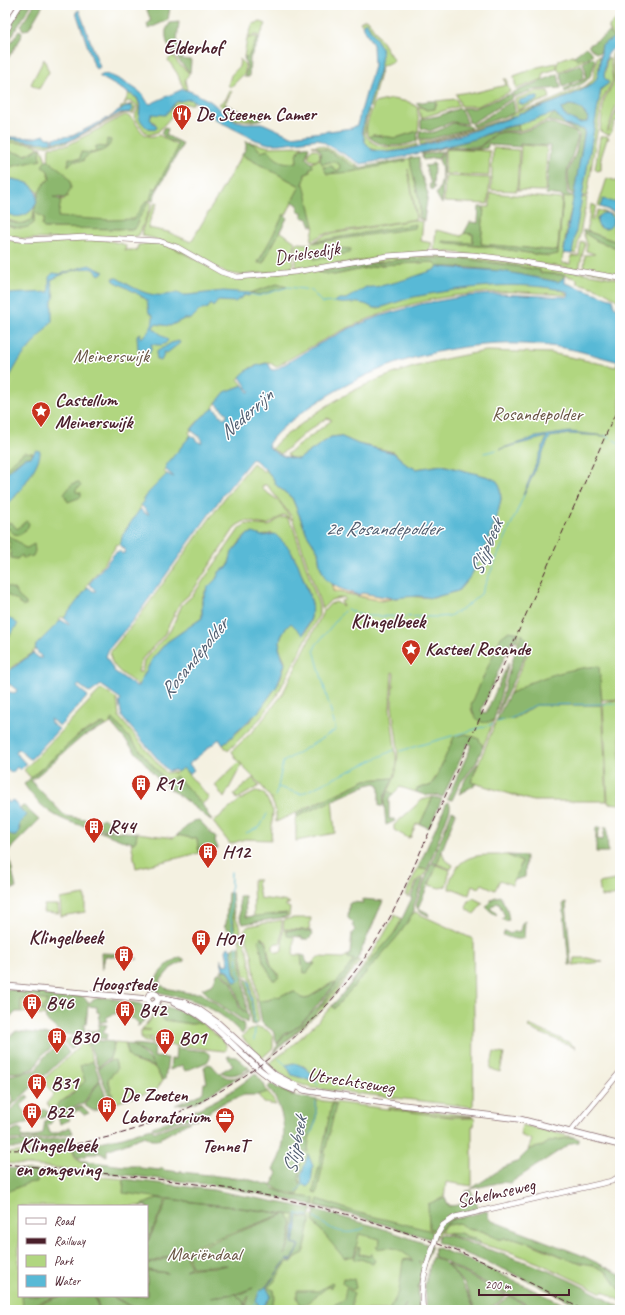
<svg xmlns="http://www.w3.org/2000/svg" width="625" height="1315" viewBox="0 0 625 1315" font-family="Caveat,sans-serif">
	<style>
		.green { fill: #b1d680; stroke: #7e7a56; fill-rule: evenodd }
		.forest { fill: #8cb76e; stroke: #6b6b4c; fill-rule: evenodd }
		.sand { fill: #eeda9e; stroke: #9c7c64 }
		.water { fill: #58b9d6; stroke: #516c80; fill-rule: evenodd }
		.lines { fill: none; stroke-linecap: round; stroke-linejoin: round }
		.stream { stroke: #58b9d6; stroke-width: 1 }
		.secondary-casing { stroke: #86686b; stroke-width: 6 }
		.primary-casing { stroke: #86686b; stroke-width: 7 }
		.secondary { stroke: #fff; stroke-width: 5 }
		.primary { stroke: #fff; stroke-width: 5.5 }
		.rail { stroke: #4a1f2b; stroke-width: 1; stroke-dasharray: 6 3; stroke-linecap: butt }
		.secondary-bridge-casing { stroke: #86686b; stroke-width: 6; stroke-linecap: butt }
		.secondary-bridge { stroke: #fff; stroke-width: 5 }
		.labels { text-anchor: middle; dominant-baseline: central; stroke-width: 3; stroke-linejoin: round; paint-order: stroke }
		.poi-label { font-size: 19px; font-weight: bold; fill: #4a1f2b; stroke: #fff; text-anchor: start }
		.street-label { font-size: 19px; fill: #4a1f2b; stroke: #fff }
		.park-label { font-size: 19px; fill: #695644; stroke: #fff }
		.neighbourhood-label { font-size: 20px; font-weight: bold; fill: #4a1f2b; stroke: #fff }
		.water-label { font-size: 20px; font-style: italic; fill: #505d6f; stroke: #fff }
		.quarter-label { font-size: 21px; font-weight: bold; fill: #4a1f2b; stroke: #fff }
	</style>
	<rect width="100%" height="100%" fill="#fff"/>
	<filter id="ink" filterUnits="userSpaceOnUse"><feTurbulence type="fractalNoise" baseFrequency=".025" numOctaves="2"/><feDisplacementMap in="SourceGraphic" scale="8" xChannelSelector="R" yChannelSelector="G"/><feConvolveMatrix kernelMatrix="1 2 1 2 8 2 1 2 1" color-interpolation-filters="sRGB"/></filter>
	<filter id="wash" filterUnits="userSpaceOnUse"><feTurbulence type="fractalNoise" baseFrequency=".012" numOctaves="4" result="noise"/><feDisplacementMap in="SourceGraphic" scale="16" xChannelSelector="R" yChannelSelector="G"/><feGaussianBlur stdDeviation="0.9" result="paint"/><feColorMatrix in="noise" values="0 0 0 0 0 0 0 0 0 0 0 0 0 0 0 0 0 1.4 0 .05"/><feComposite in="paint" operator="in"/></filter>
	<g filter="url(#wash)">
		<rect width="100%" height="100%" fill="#f4f1e1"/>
		<path class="green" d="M620,16V34L614,38L609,29V26Z
			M365,19L368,20L394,61L382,66L371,108L369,106L380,68L381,47L366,22L362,25L360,22Z
			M261,22L266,24L260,36L255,35L248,37L253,24Z
			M252,37H258L248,57H244L247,39Z
			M620,47V95L607,131H608L620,103L617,115L620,116V122L615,121L611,133L609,135L600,131L604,100L614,82L612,55L615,50Z
			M173,55L178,63L188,72L189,74L185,80L187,90L184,89L177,73L168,60Z
			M573,55L577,60L583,58L585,60L559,72L557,65L559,60Z
			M600,56C599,63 599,74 596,80C591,89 531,111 519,113L516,116L504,121L420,145V141H431L448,136L507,118L519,110L536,107L585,86L593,80L597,57Z
			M607,58H610L613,81L602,100L587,196H582L601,89L609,83L604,77Z
			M44,59L49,72L39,89L31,84Z
			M240,59L245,65V73L231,87L228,85L231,75L239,67Z
			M556,63L557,69L543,73V79L516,89L514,76L538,67Z
			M504,79H507V84L510,92L477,106H461L456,94L468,92L469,94L506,85Z
			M230,90L232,91L224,105L245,117L250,116L253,121L234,119L219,104L226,99Z
			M537,91H548L550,98L517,110L515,99Z
			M129,93C142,99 139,106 139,118L147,128L150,130L156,124L150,119L152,114L171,110C175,100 184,96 194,101L192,104H182L158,132L149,135L144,131L134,117L138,108L136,104L128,101L124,104Z
			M392,99L409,102L417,107L419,123L418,131L396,138L373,135L369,137C362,128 372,113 374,103Z
			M456,99L459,106L421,118L418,106L427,110L437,105L436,101Z
			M132,104L136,107L133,114L125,113L66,143L53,144V142L69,141L125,112V108L120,110L121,107Z
			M368,109L370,110L366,121L365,134C375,152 401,148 417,144V146C400,151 361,161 363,130C363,123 366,115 368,109Z
			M552,113H555L547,121L519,131L518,125Z
			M125,115C140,118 137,142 159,135L180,147L149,201L152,203L139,235L134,237L28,239L5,236V224L13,227L34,223V213L31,221L20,224L5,219V212C16,220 27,215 36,206L45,218L42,224L44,228L134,229L54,223L59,199L63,200L68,196L61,199L48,166L49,147L68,145Z
			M9,136L10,139C21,140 43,144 52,142V144L44,146L32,143L9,142L7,141Z
			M607,136L609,139H607L600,161H601V170L597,171L595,169L600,137Z
			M6,142L33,144L39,147C27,156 23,157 8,152Z
			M250,142L269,147L303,146C298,149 296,157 297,162C286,165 275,162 269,152H261L257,147Z
			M319,145L326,147L361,167H353L327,150L312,146Z
			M521,145L547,147L545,191L518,190Z
			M41,147L46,160L43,166L48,171L51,179L46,181L38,196V192L28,183L5,178V168L30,162Z
			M493,148L519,150L517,191L491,190Z
			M445,149L490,151L489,176L445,174Z
			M308 155a6 6 0 1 1 12 0a6 6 0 1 1-12 0Z
			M242,155L300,186L286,215L258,262L263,263L280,231L295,242L292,270L240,275L227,273L153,238L143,236C140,227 150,212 154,204L158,202L151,217L148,228L168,232L191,242Z
			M410,158L419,200L420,218L424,219V221L417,218L408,169L416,219L323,234L311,241L314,226L302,185L304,182L305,174L309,173L312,163L320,159L323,164L334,161L338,162L341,167L336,171L323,167L327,174L363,170Z
			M445,176L490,178L488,204L444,202Z
			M607,178L620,182V215L598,206Z
			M490,193L562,199L558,251L481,244L484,207H490Z
			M573,195L574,197L567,227L562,263L570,264L571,256H579L581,242H584L585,244L579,269L434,250L436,230L462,236L464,233L473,234V243L445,244L491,247L540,255L557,254L563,198Z
			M582,197L587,198L576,254L572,253V246Z
			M591,204L596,206L591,220L592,221L598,210L620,217V220L615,224L613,230L620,243L587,231ZM603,214L609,215L613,219L612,225L607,229L599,227L597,223V218Z
			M413,220L423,222L421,241L432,243L429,251L298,270L296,268V245L298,243L310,244L325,235Z
			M583,232L597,241L620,249V277L584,270L585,255L595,254L586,251L587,244Z
			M5,239L21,242L102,239L123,244L126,246L125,250H137L138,245L155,242L170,246L228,277L234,278L402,256C476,252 548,268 620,279V307L617,305L619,302C606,290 593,287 577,283V279L561,274L540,273V270C508,264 477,259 445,258C411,257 378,262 344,267L334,275L381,265L434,262L562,290L567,294V295C545,294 525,291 503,292C412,294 352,321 276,367L269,362L250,368L238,379L243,385C229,390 222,395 213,407L214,408C205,415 194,423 189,433L191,435L165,469L164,472L167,474L146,495L137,515L126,529L120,545L117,544C109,558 97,573 86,586L88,587C82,599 73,609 64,618L61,617L59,619L61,620L36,645V650L33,651V653L12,667L9,671L7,680L10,684L5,690Z
			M486,351L551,353L616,367L618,361L620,362V699L602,700L598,667L510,693L529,650V642L522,634L518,642L516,641L519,633L509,631L505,634L471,708L473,714L488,722L494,720L483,747L481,743L462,735C446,747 442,770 430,786L417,788L416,792L400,787L393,794L388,791C405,762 395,736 392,705C392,695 393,684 394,673L392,672L390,708L397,764L394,778L366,780L276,822C279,790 243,775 232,751L257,727L282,695L323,612L330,604L336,602L343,606L341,601L345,600L344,597L331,600L322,609L292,517L267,485H263L262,489L279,501L292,520L284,515L267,525L245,521L236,526L192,592L180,603L164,635L142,659L138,672H142L144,660L170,631L182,605L193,595L240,528L246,524L269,526L280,518L287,517L293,527L319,606V615L276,697L260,719L228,751L223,745L252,719L277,686L283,672L285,661L279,648L281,637L286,628L291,623L301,633L306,632L311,618L312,603L306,585L293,554L272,533L262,536L248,534C237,543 231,554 228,567L220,571L216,579L207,588L202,598V618L165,644L153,658L139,686C128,677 107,667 111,651L141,614L226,496L253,463L264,472L265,469L273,478L276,485L292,498L307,534L318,551L320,566L325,577L333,585V591L381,601L406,596L434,598L443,594L458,591L473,572L480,554L486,547L495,524L501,499L498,483L489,477L442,465L416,469L407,465L394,452L358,444L340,436L331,437L299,459L289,457L287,454L332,420L327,418L305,433L281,454L272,449C278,439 291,432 300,425C357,380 416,363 486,351Z
			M101,689L117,699L119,717L166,773L172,772L175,773L183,768L209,798L202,804L176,776L167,782L113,719L110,721L111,723L106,726L103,723L80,734L31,778L24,770Z
			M620,700V804L608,803L603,703L608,701Z
			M536,705H602L607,801H533L471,782L496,721L520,715Z
			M239,762L242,764L224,798L215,785Z
			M253,778L259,786L237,799L234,794Z
			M257,791L264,793L273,811L271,840L245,839L230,844L213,822L240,800Z
			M433,797L420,824H416L411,837L408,838L394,830V825L422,800Z
			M332,800L335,833L296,841V817Z
			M137,833L174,838L177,835L197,839L199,853L136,868L131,842L134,843L136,840Z
			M442,851L445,860L453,865L451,869L437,864Z
			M507,855L522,862L512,885L500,880L495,890L482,884L479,888L472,885L469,895L454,889H449C449,883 451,876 455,871C466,851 487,856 507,855Z
			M437,865L450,870L446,886L440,888L429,885Z
			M418,868L427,870L425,875L417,880L409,897L405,895Z
			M620,879V895L601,897L599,883Z
			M253,880H259L257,882L260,898L289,902V904H286V906L290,908L289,916L286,917L287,915L278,914L254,918Z
			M85,895V912L61,916L60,899Z
			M473,898L483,903L474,914L466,908L469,900Z
			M44,905H58L59,913L43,912Z
			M232,907L241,930L239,935H235Z
			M415,912L473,939L474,1022L473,1107L312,1088L294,1082L267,1065C321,1026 364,973 395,915L402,919L394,933ZM287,1065L304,1066L315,1078L311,1081L292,1075Z
			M295,918H311L309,930L283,929L284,919Z
			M282,920L281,943H276L273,946V949L275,952H279L282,950L283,930H287L286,932L290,937L294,936L293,955H301L303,972L305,973L315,964L312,963L318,957L343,958L348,955V958L354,959L337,984L332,983L306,999L301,998L295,992L273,998L269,1000L258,1001L252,955L245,934V929L249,926ZM259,940H266L271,966L278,973V978L273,980L263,961Z
			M239,938L244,939L249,956L259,1021L255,1025L250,979L246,975L245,977Z
			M574,958H588L603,962L573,965Z
			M357,960L360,961L324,1008L267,1059L324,1004Z
			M21,998C30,1002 37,998 46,1000L47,1003L41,1011L45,1012L46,1016L21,1012Z
			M158,1006L167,1007L162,1017L189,1024L202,1023L226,1044V1050L224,1051L151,1043L152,1037L149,1038L150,1043L143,1041L141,1038H149L141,1037V1030H151L142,1029L152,1018L157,1010L146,1024L153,1015L154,1008Z
			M529,1025L568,1042L576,1048L528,1028Z
			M258,1027L267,1030L273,1036V1048L261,1059L242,1037L248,1031Z
			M115,1042L126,1043V1048L134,1061C140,1063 150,1067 155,1067L162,1081L157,1090L112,1104L110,1099L113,1098L108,1079L117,1069L115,1061H109Z
			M83,1043H87L93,1061L80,1066L85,1081L56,1107L54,1113L47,1103L54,1094L42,1081Z
			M494,1052L504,1054L500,1072L490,1069Z
			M279,1088L298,1097L316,1100L451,1117H473L461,1118H475L474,1126H472V1186L446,1182L444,1198L447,1204L455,1207L466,1201V1191L470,1190L472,1192L470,1212L450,1218L434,1240L361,1217L273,1196L287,1123L278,1092Z
			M267,1090L276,1105L264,1103L258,1095Z
			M389,1107L474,1116H449L388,1109Z
			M522,1125L573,1137L550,1141L543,1146L528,1150L532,1140L520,1135Z
			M72,1148L75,1157L89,1166V1171L5,1163V1153Z
			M5,1171L38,1173V1171L124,1179L123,1186L283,1207L329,1220L381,1238L426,1260L419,1284V1310H5ZM19,1206H147V1296H19Z
			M455,1223H460L471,1230L482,1231L498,1239H517L529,1243L575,1262L593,1264L607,1272L620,1290V1301L603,1291L602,1293L543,1265L513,1253L480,1244L475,1238L468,1237L462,1234L441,1233L444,1226Z"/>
		<path class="forest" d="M22,5H31L5,47V35Z
			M34,5H43L29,29L23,30L21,26Z
			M145,5L170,7L168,20L148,29L147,24L151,21Z
			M179,22L177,41L179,46L174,53C167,48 165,38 166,30L170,23Z
			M19,31L22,33L21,38L5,63V51Z
			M610,32L614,38L602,45L600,53H596L588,46Z
			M258,37L260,38L250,58L249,77H244L247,68L244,57H248Z
			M181,47V59L191,60L190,73L179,61L176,55Z
			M586,47L593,54L585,60L583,58L577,60L574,56Z
			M592,57L595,60C591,83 584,83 565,92L564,89L585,79L586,71L583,63Z
			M581,64L584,71L583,78L563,87L560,73Z
			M558,74L561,88L533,90L514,97L512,93Z
			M511,94L513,98L472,123H470L462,108H475Z
			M513,100L515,111L512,114L473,127L471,125L482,120Z
			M429,101H436L435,109L427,110L416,103Z
			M225,104C246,115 246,113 268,111L262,119L253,121L250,116C239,117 235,115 226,108Z
			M569,105C578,105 584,111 588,118L587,122L579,123L564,115L561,109Z
			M460,108L468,124L452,122L430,131L421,128V119L438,116Z
			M555,113L566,125L585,130L574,194H573L569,192L568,172L576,152L579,135C574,128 556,121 547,121Z
			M453,123L469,126L471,128L431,139H419L420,130C432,137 442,128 453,123Z
			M552,123L575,132L578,137L567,172V193L572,196L563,198L558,254L548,256L491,247L443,243L442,241L473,243V234L464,233L470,222L478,223L479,207H484L481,244L558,251L563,196L546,194L550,146L520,144V147L492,145L489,143L487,148L476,150L446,149L479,148L496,134L504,132L518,133L544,124Z
			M518,125L519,131H504L496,133L479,147H446L421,154V152C439,148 458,144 476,138C492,133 500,128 518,125Z
			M164,127L168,129L166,135L183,144L155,194L154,201L150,200L153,188L157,189L160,180L176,151L177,143L167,140L161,133Z
			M418,131L417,141C401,147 383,149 369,137L373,135L396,138Z
			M107,139L111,140C109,156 88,149 83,161H73L68,166L69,158L80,159L81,152L95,153L96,146L106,147Z
			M246,141L255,145L261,152L268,150C275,160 284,165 297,162C295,154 300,145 309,147L306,157L309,161L312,163L313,167L310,168L309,173L305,174L304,182L302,184H304L314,226H311L308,219L302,217V212L298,211V205L292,201L300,186L242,155L246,148Z
			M5,142L8,151L27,155L41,147L40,152L41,160L5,168Z
			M316,147L327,150L357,168L406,159V161L351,172L327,174L323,167L332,166L336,171L339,170L340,165L334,161L322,164L320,159L321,152Z
			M444,150L442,204L436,194C442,189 444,168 439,160Z
			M442,151L438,159L434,158L423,160L422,155Z
			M419,157V168L428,194L424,219H420C422,198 412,179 410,158Z
			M46,160C51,161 53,165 57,167C69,175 77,185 65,198L53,197L61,200L58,217L110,220L134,219L146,201H149L138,220L137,226L134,229L44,228L42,226L44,218L34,212V223C26,231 15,228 5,224V219C14,224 23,226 32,219C36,208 37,185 50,179L48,171L42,166Z
			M432,163L436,165L434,166L433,187H435L432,191L429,185L431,184L426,168L424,166L432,165Z
			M284,214L287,218L263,263H258Z
			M416,224L415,228L314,243L317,241Z
			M583,230L620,243V249L597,241L583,232Z
			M312,248L323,253L340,248L351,249L350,253L314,259Z
			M445,258L467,259L540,270V273L565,275L561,281L558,282C519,274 478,266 438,267L434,262L381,265L334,275L316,272L403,259Z
			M277,284L287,287L260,295L250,293Z
			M24,452L33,453L31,457C21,457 13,467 5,474V469Z
			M78,482L81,486L76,489V492L81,493V497L68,502L64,494L72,484Z
			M26,521L29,523L28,527L20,535L14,534L9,529H5L6,523H12L17,529Z
			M5,534L20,543L23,547L27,548L34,544L35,551L33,556L23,558L22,555L17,559L11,558L10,542L5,540Z
			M5,586L14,589L19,597L26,603V606H22L17,600L5,594Z
			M509,631L519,633L516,641L512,640L481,711L486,713L509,662L494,720C479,727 474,718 471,705L501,637Z
			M522,634L529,642L528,649L497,715C505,688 511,660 522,634Z
			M599,666L602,705H536L515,718L496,721L510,693C519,691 522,686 529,683C552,674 574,668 599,666Z
			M113,719L167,782L176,776L202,804L212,821L160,781L111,723L110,721Z
			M104,723L106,726L82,737L31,781L65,816L98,821L103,818L114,826L112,830C72,826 47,819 24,784L80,734Z
			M466,734L479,739L483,747L476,763L460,783L452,800L447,799L472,745L468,743L443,797L434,795H425L416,792L417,788L430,786L436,778L454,737Z
			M478,763L471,782L476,784L459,794L466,778Z
			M394,778L384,797L383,806H379V785L375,783L367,785L296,817L297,813L366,780Z
			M388,791L393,794L389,799V819H394L395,821L386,825L384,800Z
			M433,797L442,799L429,828L420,824Z
			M447,802L450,804V809L427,870L418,868Z
			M24,806L39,820L13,846L8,853L6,851L10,861L16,888L5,891L13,888L8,877L5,878V829L13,836L20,828L19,824L26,815L19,808Z
			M452,811L456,813L437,864L432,862Z
			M199,820L216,838L215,841L218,848L199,853L197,839L177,835L193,821Z
			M596,827H600L597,839L603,840L605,827H607L608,852H596Z
			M96,830L137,833L136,840L134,843L121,840Z
			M507,855L526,856L525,877L514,880L522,862Z
			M431,863L437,865L418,908L428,913L429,916L419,911L416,905Z
			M424,878L414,905V911L407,923L398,936L334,1009L332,1006L396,931L412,898L411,897L418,881Z
			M228,893H232L235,935L224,926L226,924Z
			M239,896H245L246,917L287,913L286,917L243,924L240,917Z
			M500,896L507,909L509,920L505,921L502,919L505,916L498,902L490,908L497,914L496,916L486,907L493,898Z
			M363,899L383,901L357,960L347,975L315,1014L273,1053L283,1036L293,1030L319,1006L354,960L348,958V955L350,953L352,933L355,930L352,925L354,924L348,918L349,904L352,902L363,903Z
			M566,902L571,965H569L563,903Z
			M525,921L524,938C518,941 510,938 503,935L505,931L508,933L520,931L522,923Z
			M287,930L311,931L313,934L308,939H302V937L287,936Z
			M261,937L267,943C267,949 268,960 271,966C274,970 277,972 279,977L275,980H273L263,961L259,940Z
			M235,946L240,947L247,1013C236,1007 239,995 234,985C231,978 224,977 221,970H228L235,982L237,977C232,971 231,956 231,949Z
			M101,953L128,954L138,959L105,956L102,970Z
			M301,955L305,956L306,961L309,964L315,963L307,973L303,972Z
			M180,957L184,959V961L171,968L160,981L159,989L162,985L165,988L189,993H201L243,1023L245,1030L242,1034C233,1025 224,1016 213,1010C196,998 174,997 154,991L153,989C154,975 168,962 180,957Z
			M220,972L232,983L239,1007L248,1015L247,1023L212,999L202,989L213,984L217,974Z
			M245,978L249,981L255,1025L251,1024Z
			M332,983H336L303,1022L293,1030L284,1034L277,1044L273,1031L262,1023L258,1001L269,1000L275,996L279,997L284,994L295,992L301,998L306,999Z
			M5,989L82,996L88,1001V1003C91,1002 94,999 98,998C107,996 129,1003 141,1004L144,1009V1014H146C145,1019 142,1025 137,1026L139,1024L134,1019L125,1017V1012C117,1013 112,1014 106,1018L107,1021L99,1023L100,1013L97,1012V1007L88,1006L86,1024L84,1025L85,1033L80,1036L63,1034L46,1020L45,1012L41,1010L47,1001C39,998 30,1001 20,999L21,1012H16L12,1016H6V1013H9L8,1001L5,998Z
			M167,1007L188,1014L202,1023L192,1024L163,1020L162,1017Z
			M99,1024L107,1025L103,1033L107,1034L106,1039L92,1037L88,1033V1029L90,1031L98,1030Z
			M16,1031L60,1036L63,1039L42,1055L35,1068L22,1072L5,1073V1041Z
			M71,1038L81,1039L71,1050L64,1042L67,1039Z
			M92,1040L114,1042L110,1058L98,1067L89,1044V1041Z
			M126,1043C135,1044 150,1060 155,1067L132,1060L128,1054Z
			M59,1044H63L69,1053L5,1112V1106L14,1101L5,1084V1076L36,1070L44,1057Z
			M132,1044L155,1046L154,1057L168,1058L165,1079L163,1081L148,1056Z
			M176,1048L205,1051L209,1054L210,1059L207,1062L185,1071L182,1065L170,1070L171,1059H175Z
			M229,1056L236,1057L249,1068C239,1074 231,1078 221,1072L233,1065L227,1057Z
			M115,1060L117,1069L108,1079L113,1098L110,1099L98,1068L109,1061Z
			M93,1061L100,1079L83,1104L54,1113L58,1103L69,1097L85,1081L80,1066Z
			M208,1064L212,1065C224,1081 235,1082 250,1069L251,1070L194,1103L175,1105L199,1095L203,1092L204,1083H207L204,1067Z
			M255,1073L264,1084L267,1092L258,1095H244L223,1103L198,1119L191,1120L184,1119L157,1129H153L152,1127C187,1114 227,1099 255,1073Z
			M100,1080L109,1105L107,1107L93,1111L84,1105Z
			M271,1084L290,1095L317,1100L316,1121L309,1139L308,1152L302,1151L299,1180L301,1185L298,1195L281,1191L271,1185L277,1175L276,1171L273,1169C290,1144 286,1110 268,1087Z
			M27,1095L29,1098L20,1106L29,1115L31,1114L34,1118L44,1109L48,1112V1116L5,1130V1115Z
			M332,1103L336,1105L325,1152H322Z
			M79,1107H83L89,1113L84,1115L79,1110L67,1115L70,1120L60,1124L57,1114Z
			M51,1117L53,1119L51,1123L47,1125L50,1133H56L70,1127L73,1133L39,1139L5,1140V1133L19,1129L23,1132L21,1134L22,1137H35L43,1133L45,1121Z
			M185,1121L190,1122L157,1140H151L145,1136L107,1150V1156L97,1152V1154H87L86,1156L78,1158L75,1155L73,1148L123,1137L151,1128L154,1132Z
			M68,1137L71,1142L31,1148H5V1142L39,1141Z
			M573,1137L579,1139V1142L571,1143L510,1183L502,1182L471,1189L504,1167L517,1162L530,1149L543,1146L550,1141Z
			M322,1152L325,1153L317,1193L313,1192Z
			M78,1160L124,1166H140V1168L160,1170L161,1168H163V1170L180,1172L181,1170L182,1172L244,1179L246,1177V1179L270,1185L274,1189L289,1195L314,1198V1205L214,1185L89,1171V1166Z
			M5,1168L38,1171L37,1182L28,1183L9,1191L5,1186Z
			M124,1179L213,1190L313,1209L309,1217L123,1193Z
			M466,1191H471L478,1207H486V1209L458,1215L438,1231L429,1229L428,1204L445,1197L448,1206L459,1205L466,1201Z
			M158,1198L166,1200L147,1242V1206H139Z
			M168,1199L266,1211L283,1214L147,1264V1244Z
			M318,1199L355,1212L428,1230L436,1234L434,1240L361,1217L316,1205Z
			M315,1210L378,1227L432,1246L426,1260L422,1263L418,1262L423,1267L418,1288L419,1310H403L406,1304L402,1310H389L399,1292L403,1260L408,1259L413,1261C403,1250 393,1245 378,1249L376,1246L379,1245L380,1239L359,1234L354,1256L344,1258L313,1221Z
			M487,1211L489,1219L492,1221L581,1255L620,1274V1290L607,1272L593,1265L575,1262L536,1245L517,1239H498L482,1231L467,1229L459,1223L444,1226L451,1220Z
			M285,1214L289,1215L288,1217L291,1219C293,1232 288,1243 285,1255L291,1238L294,1217L310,1218V1222L304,1253L296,1257L292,1262H287L274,1282L268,1288L274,1290L275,1298L269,1309L245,1310L249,1296L246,1300L245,1306L243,1301L236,1294L253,1288L242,1293L210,1297L235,1294L243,1301L245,1310H141L144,1308L139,1310L112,1296H147V1271L168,1273L147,1270V1265L184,1252L191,1267L185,1270C198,1266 213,1269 227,1265L192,1267L187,1252ZM283,1264L266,1288L271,1296L265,1305L260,1307L258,1303L265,1288Z
			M460,1233L468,1237L475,1238L480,1244L446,1234Z
			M439,1235C452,1235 466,1242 477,1246C528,1261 575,1280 620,1307V1310H588L508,1271L437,1242Z
			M358,1247L360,1248L359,1254L370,1256L371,1253L375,1260L373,1264L361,1259L359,1260L354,1259Z
			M435,1247L485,1267L576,1310H538L434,1256L433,1254Z
			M432,1257C451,1260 469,1293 474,1310H427L425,1286Z
			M447,1264L506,1295V1296C496,1305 489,1310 475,1310L465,1285Z
			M343,1278L354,1279L356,1288L352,1290L342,1283Z
			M332,1283L333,1285L330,1288L329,1286L303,1306H301L297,1297V1291H318Z
			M346,1288L354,1293L352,1300V1310H322L344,1300Z
			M22,1296H58L23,1308Z
			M61,1296H94L99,1310H23Z
			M95,1296H110L138,1310H100Z
			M509,1296L535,1310H487L496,1306Z"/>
		<path class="sand" d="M333,585L358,595L362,593L392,598C379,603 365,597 352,594C345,592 339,593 333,591Z"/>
		<path class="water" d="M79,10L99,65L100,67L97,69L95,68L76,12Z
			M366,22L381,47L382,54L380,68L362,130L365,142L372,150L388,152L406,150L464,134L516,116L519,113C531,112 590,90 595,81C600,75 600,54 602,45L620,34V44C604,53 606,59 604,77L609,83L601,89L572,254L563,253L564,251L585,130L566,125L555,113L520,124L498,129L475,139L403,157L361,164L318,139L280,144H269L256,140L216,120L206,108L190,99L176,102L165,115L152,114L150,119L157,127L156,129C148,132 143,124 139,118L140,105L137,98L99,76L104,74C112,74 134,87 141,93C145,96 145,101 150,104L183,89L192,92L210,101L233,120L245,123H262L291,136L352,128L357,125L374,66L373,45L362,25ZM569,105C578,105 584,111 588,118L587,122L579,123L564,115L561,109Z
			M534,96L538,97V100L523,105L519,103L520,100Z
			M131,105L133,109L131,112L119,113L69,141L53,142L54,138L72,136L112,116L117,111Z
			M45,135L47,138H52V142C42,144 21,140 10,139V137L34,138Z
			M5,179C62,179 31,232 5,212Z
			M603,199L620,204L617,213L600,207Z
			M597 221a8 8 0 1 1 16 0a8 8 0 1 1-16 0Z
			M89,265L104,272L99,275L94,269C81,266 62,274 51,280L54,298L52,301V321L20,359L5,385V294L49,292V277L53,273L60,274Z
			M438,267L502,271L558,282L565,277V283L613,299L614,306L620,309V362C599,357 579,350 558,347C473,335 384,357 313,405C301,413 274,432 268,445C272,454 290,459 299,459L331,437L340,436L358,444L394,453L407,465L416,469L442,465L489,477L497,481L500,487L501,499L497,517L486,547C478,554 479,562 474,570C471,577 463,585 458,591L432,598L418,596L392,598L362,593L358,595L339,588L326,580L320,566L318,551L307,534L292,498L276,485L273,478L267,471L255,460L252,459L223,495L138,614L109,649L106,656L114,671L135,686H138L153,658L167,642L202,618V601L207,588L216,579L220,571L228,567L232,552L248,534L253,533L262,536L275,534L289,548L298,564L312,603L311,618L303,635L291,623L286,628L281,637L279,648L285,664L277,686L259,711L223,745L219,739L189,764L194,770L189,774L183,768L177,772L175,770L168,771L167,770L122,717L119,702L121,699L101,685L90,693L79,685L77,687L88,696L60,726L50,719L51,723L59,729L32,758L30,759L18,749L16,753L26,764L20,770L17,767L12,773L5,767V695L9,692L15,693L17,690L8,683L9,671L33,653L39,658H42L35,649L36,645L61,620L69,625V623L64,618L88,587L93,591H96L89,584L115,553L119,551L123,554L125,552V549L120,545L123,534L140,509L146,514H149L141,505L148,493L167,474L174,477L165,469L167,464L191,435L200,443L202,442V439L191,430L202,417L214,408L223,418L226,417L227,414L216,403L225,392L243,385L248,392H250L240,377C247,368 257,365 268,363L272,370H275L317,345L348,329L377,317L421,304L467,296L496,294L567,297L569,295L566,291C519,280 466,287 419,296C405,298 392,305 378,308C372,309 369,305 364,304C354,301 344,305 334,302L339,299H346L366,287C380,289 419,275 434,270Z
			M113,278H117C137,290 154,301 177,292L182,295H188L223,291L250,293L249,296L243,295L244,296L235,302L218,301L213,307L211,304L208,308L199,311L191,319H184L170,326L155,324L153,328L168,340C165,347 157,345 151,344L152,347L149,354L145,352V350H138L137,335L141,333L140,338C149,334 154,325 153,315L149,313L147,300L138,294L114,281Z
			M179,341L180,343L167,353L163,352L164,355L161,361L157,360L156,352L171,343Z
			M570,432L606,436L570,434L550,437L524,495H523L547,437L500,449L536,437Z
			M36,450L40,451C42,461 20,492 12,500L8,504H6L5,474L24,458L31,457Z
			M5,615L18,624L6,640L5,639Z
			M5,798L9,803L12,800L26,815L19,824V831L16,836H12L5,829Z
			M228,947L231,949L234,972L238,979L237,982H235L228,970L223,969L221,959L224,965L229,964L226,951Z
			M293,1063C302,1064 315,1073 316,1082L292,1075L286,1065Z
			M308,1154L313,1166L311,1183L307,1187L302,1184L301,1176Z
			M297,1217V1228L293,1243L300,1245L292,1260L290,1261L287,1259L285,1262L269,1284L266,1287L271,1296L263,1307H260L256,1301L259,1292L269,1284L286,1260L287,1259L292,1260L299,1248V1245L292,1243Z"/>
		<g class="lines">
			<path class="stream" d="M249,294L259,296L288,287L311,290L322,303L335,302
				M606,436L610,438
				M614,440L620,444
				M484,453L497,450
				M347,609L363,616L439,617L449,616L463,609L481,594L524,495
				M604,704H620
				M497,722L512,718L535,705L602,704
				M400,751L493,724
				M278,787L283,762L336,730L314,650L316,645L344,611
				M275,797L278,787L301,794L394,750
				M246,833L260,827L267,814
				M231,872L230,915L234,933
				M237,946L238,974L242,977
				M237,980L239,981L241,978
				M249,981L255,1024
				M254,1040L255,1029
				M279,1059L286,1065
				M315,1081L318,1085
				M311,1134L316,1121V1102
				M297,1192L303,1184
				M297,1214L309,1216
				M297,1218V1213
				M315,1218C330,1229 346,1238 364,1228
				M250,1310L256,1301"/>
		</g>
	</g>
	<g filter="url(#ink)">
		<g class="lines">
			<defs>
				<path id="secondary" d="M5,18L13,5
					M5,28L20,5
					M5,34L9,26
					M5,237L26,240L87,237L159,241L177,247L221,272L237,277L295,272L387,256L432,253L473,255L506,259L620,278
					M570,1132L620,1072
					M437,1235L443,1225L455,1217L612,1181L620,1176
					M423,1310C420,1289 424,1272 431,1253"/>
				<path id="primary" d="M5,986L147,999
					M158,997L183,1002L198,1009L218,1023L275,1075L304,1090L378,1102L519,1119L620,1145
					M147,999L149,995L153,993L157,995L158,999
					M147,999L149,1003L152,1005L156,1003L158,1000
					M174,1003C223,1019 246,1073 294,1090"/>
			</defs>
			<use href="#secondary" class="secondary-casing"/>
			<use href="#primary" class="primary-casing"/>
			<use href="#secondary" class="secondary"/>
			<use href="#primary" class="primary"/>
			<path class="rail" d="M5,1150C172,1150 325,1049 399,900L620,403
				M5,1164C86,1172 168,1178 248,1192C365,1213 479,1253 583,1310"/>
			<defs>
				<path id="secondary-bridge" d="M431,1253L437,1235"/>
			</defs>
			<use href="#secondary-bridge" class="secondary-bridge-casing"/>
			<use href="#secondary-bridge" class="secondary-bridge"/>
		</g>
	</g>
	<defs>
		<symbol id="restaurant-pin" viewBox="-11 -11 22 30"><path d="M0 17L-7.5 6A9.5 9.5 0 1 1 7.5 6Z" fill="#c8321e" stroke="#fff"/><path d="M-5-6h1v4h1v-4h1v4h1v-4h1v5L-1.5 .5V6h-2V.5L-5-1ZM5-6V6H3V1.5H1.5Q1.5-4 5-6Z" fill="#fff"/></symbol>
		<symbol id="sight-pin" viewBox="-11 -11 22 30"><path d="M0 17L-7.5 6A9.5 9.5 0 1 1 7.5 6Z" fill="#c8321e" stroke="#fff"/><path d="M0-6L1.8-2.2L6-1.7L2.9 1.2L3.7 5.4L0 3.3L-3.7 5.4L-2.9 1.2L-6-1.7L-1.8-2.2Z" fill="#fff"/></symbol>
		<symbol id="building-pin" viewBox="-11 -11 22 30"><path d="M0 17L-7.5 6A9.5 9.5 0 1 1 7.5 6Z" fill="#c8321e" stroke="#fff"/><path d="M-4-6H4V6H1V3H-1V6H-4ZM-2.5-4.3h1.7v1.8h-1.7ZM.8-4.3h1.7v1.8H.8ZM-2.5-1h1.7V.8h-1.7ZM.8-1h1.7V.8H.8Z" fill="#fff"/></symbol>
		<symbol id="office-pin" viewBox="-11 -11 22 30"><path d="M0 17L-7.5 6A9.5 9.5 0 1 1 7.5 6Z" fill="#c8321e" stroke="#fff"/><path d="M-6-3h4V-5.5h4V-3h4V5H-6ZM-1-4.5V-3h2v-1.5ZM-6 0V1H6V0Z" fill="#fff"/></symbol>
	</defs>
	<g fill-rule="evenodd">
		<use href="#restaurant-pin" x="171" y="103" width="22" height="30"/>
		<use href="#sight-pin" x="30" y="400" width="22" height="30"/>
		<use href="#sight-pin" x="400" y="638" width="22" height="30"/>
		<use href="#building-pin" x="130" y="773" width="22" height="30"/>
		<use href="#building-pin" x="83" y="816" width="22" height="30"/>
		<use href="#building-pin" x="197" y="841" width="22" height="30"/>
		<use href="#building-pin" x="190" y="928" width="22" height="30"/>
		<use href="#building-pin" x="113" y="944" width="22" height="30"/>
		<use href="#building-pin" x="21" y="992" width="22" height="30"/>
		<use href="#building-pin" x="114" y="999" width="22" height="30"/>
		<use href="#building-pin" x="46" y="1026" width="22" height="30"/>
		<use href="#building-pin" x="154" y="1027" width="22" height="30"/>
		<use href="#building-pin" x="26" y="1072" width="22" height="30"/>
		<use href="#building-pin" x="96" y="1095" width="22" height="30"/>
		<use href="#building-pin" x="21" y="1101" width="22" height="30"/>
		<use href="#office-pin" x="214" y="1106" width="22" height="30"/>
	</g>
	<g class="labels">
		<g class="poi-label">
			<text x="196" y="114">De Steenen Camer</text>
			<text x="55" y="400">Castellum<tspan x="55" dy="22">Meinerswijk</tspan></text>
			<text x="425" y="649">Kasteel Rosande</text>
			<text x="155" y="784">R11</text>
			<text x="108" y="827">R44</text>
			<text x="222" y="852">H12</text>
			<text x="215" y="939">H01</text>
			<text x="124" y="984" text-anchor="middle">Hoogstede</text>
			<text x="46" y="1003">B46</text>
			<text x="139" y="1010">B42</text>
			<text x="71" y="1037">B30</text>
			<text x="179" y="1038">B01</text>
			<text x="51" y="1083">B31</text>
			<text x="121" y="1095">De Zoeten<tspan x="121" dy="22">Laboratorium</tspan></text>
			<text x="46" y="1112">B22</text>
			<text x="225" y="1146" text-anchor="middle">TenneT</text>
		</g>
		<g class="street-label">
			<text transform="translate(307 253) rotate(-9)">Drielsedijk</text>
			<text transform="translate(351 1081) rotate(9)">Utrechtseweg</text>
			<text transform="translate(496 1193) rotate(-13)">Schelmseweg</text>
		</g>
		<g class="park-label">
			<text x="111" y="356">Meinerswijk</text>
			<text x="537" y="414">Rosandepolder</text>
			<text x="204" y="1254">Mariëndaal</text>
		</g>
		<g class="neighbourhood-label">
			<text x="193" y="47">Elderhof</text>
			<text x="388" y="621">Klingelbeek</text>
			<text x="66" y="937">Klingelbeek</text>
		</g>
		<g class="water-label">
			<text transform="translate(246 414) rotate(-42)">Nederrijn</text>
			<text x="383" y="528">2e Rosandepolder</text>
			<text transform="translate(486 547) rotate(-67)">Slijpbeek</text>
			<text transform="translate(194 658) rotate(-51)">Rosandepolder</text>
			<text transform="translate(295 1145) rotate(-79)">Slijpbeek</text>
		</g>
		<g class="quarter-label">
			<text x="58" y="1145">Klingelbeek<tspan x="58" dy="24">en omgeving</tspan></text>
		</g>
	</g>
	<rect width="625" height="1315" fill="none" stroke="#fff" stroke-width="20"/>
	<rect x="18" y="1205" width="130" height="92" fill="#ffffff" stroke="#b7a5aa"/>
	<rect x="26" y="1218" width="20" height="6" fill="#ffffff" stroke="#b7a5aa"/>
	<text x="54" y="1225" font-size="12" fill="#4a1f2b">Road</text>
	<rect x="26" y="1238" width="20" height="6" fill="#4a1f2b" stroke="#b7a5aa"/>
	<text x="54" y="1245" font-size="12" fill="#4a1f2b">Railway</text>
	<rect x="26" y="1255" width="20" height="12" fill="#b1d680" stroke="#b7a5aa"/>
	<text x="54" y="1265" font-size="12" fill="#4a1f2b">Park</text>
	<rect x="26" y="1275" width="20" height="12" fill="#58b9d6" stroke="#b7a5aa"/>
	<text x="54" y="1285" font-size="12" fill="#4a1f2b">Water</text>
	<path d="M479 1289v6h90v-6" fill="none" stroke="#4a1f2b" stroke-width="2"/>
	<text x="485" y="1289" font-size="12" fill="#4a1f2b" stroke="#ffffff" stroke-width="3" paint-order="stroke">200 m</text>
</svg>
